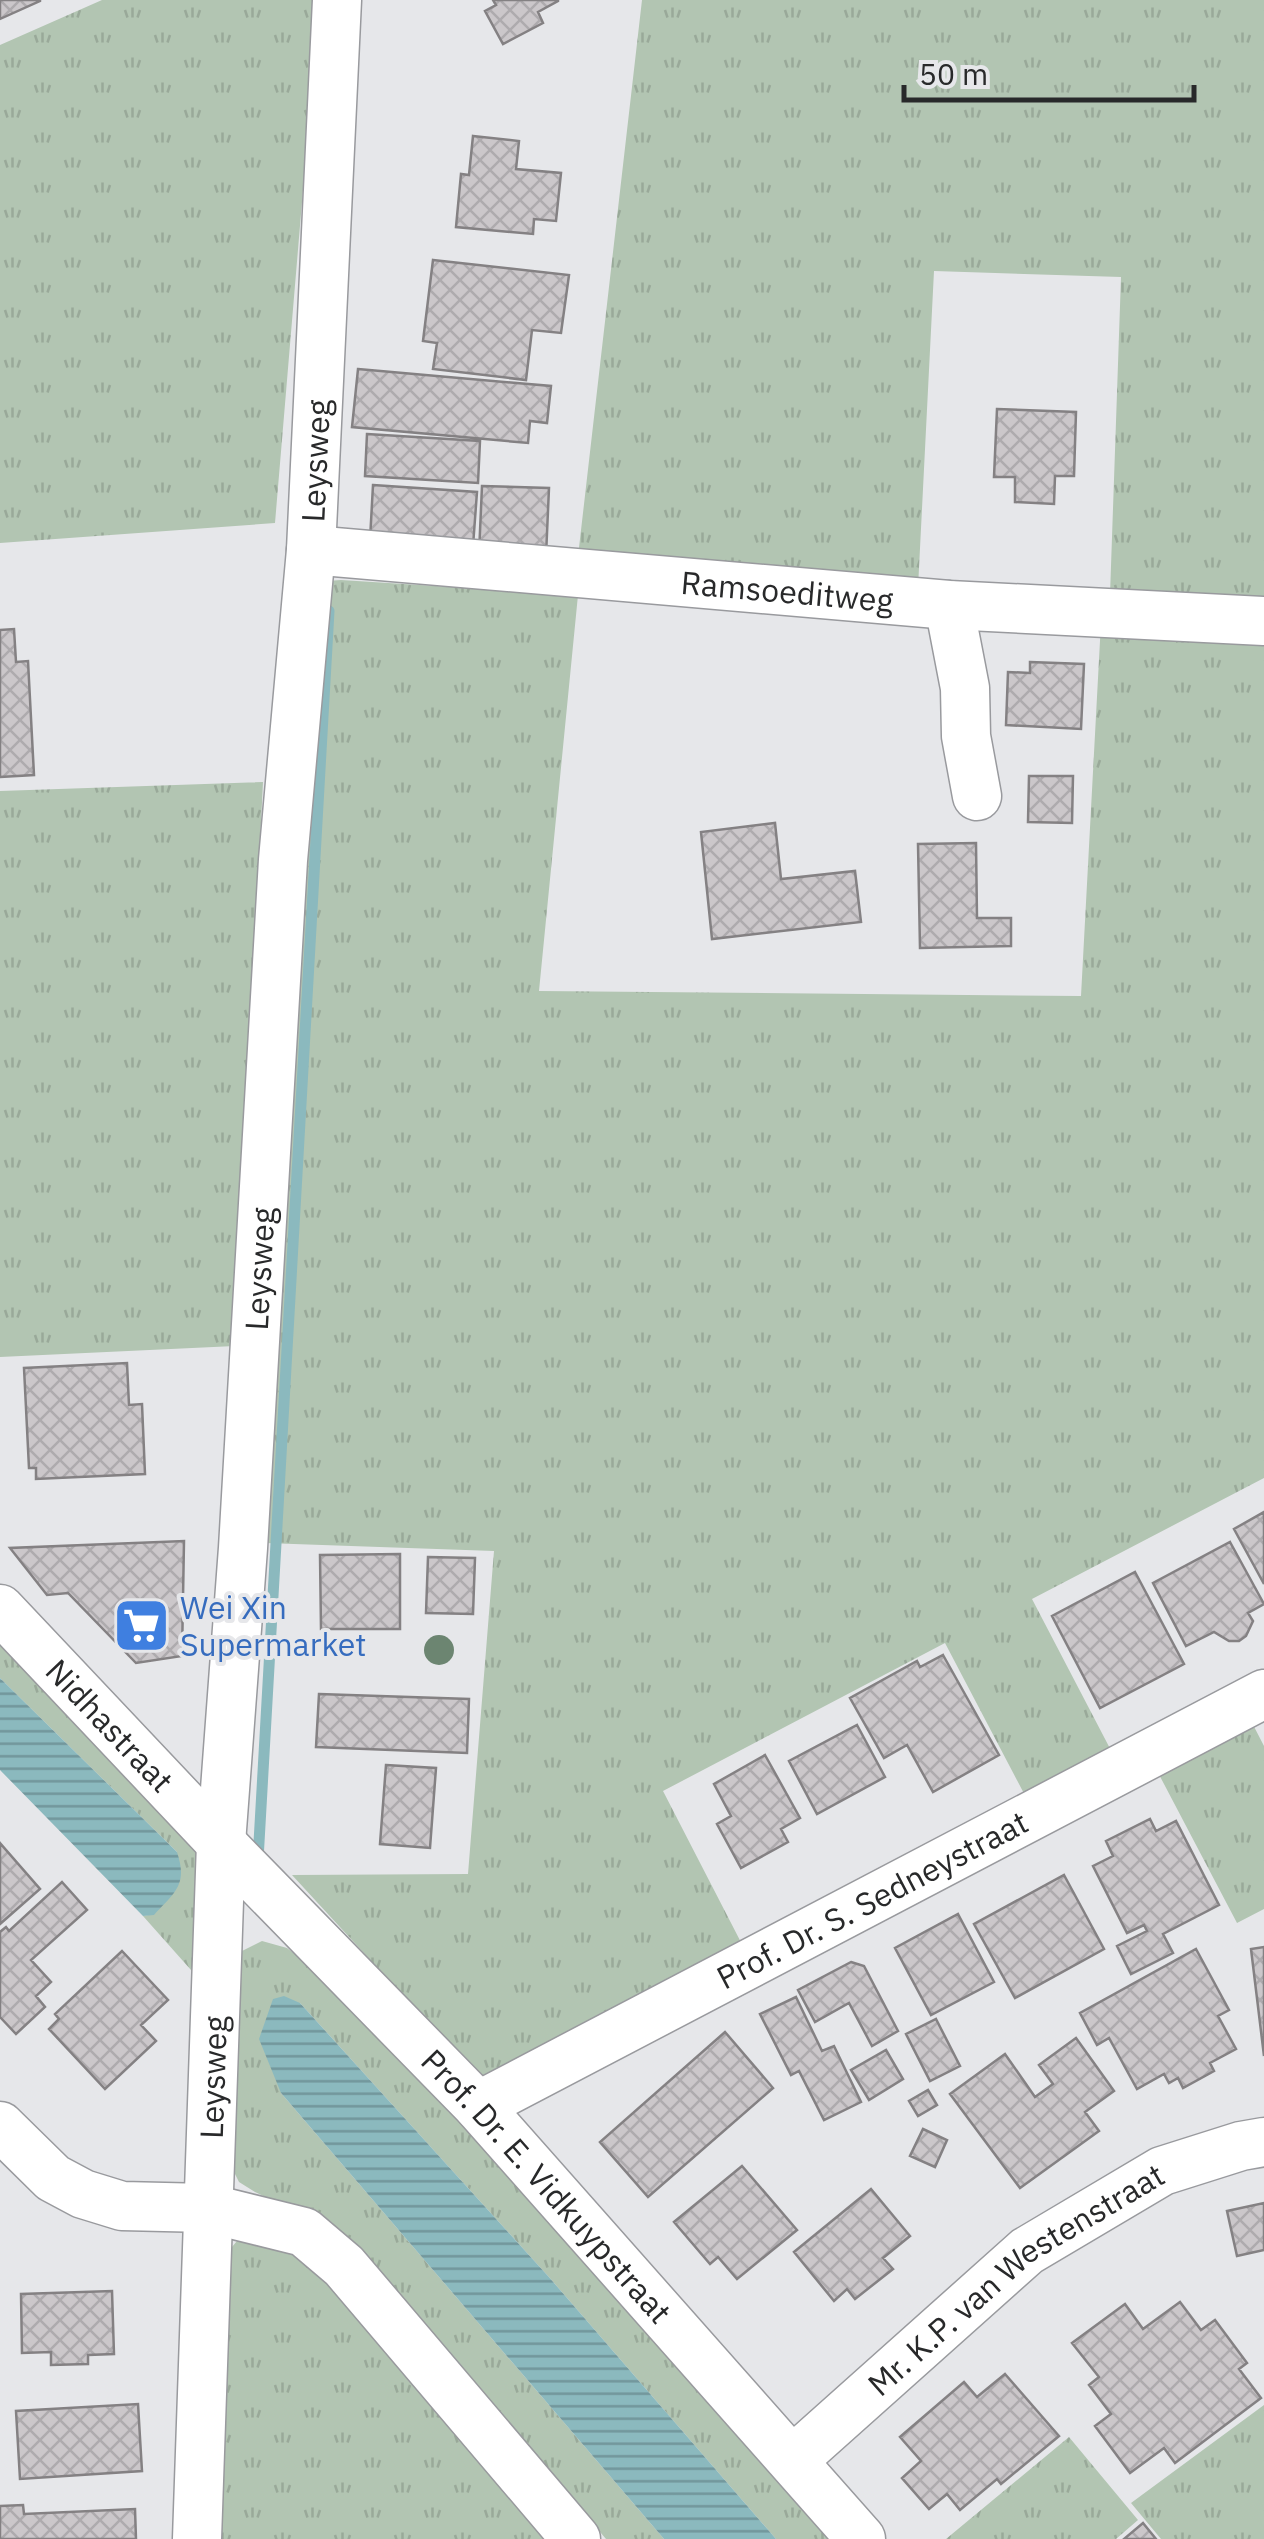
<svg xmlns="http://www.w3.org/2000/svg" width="1264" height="2539" viewBox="0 0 1264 2539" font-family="'IBM Plex Sans',sans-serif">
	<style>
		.grass { fill: url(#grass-tufts) }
		.water { fill: url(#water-rules) }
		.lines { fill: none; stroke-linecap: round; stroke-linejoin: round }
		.stream { stroke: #8bb9be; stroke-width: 11 }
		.building { fill: url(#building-cross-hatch); stroke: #848183; stroke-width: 2.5 }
		.minor-casing { stroke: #999a9e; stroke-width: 51 }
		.minor { stroke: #fff; stroke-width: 48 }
		.tree { fill: #6c8571 }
		.labels { text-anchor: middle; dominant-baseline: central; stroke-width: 8; stroke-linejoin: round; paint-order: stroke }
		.street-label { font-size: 32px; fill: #28292a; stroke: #e6e7ea }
		.shop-label { font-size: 32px; fill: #366cbe; stroke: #e6e7ea; text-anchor: start }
	</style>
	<defs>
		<pattern id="grass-tufts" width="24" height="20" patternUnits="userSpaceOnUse" patternTransform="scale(2.5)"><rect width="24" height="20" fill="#b2c5b2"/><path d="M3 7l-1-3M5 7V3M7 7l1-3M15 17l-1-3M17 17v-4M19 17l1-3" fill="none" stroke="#99a999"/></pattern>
		<pattern id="water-rules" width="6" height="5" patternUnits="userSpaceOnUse" patternTransform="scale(2.5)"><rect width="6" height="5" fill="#8bb9be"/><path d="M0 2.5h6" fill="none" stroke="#72969b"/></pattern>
		<pattern id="building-cross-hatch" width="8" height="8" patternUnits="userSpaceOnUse" patternTransform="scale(2.5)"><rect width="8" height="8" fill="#cbc7ca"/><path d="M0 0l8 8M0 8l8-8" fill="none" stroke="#aeabae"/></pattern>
	</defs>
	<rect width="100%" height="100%" fill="#e6e7ea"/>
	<path class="grass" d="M102,0H319L275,523L0,543V45Z
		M642,0H1264V602L1110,595L1121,277L934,271L918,588L577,565Z
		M341,580L578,595L539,991L1081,996L1101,622L1264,629V1478L1032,1599L1116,1760L1030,1805L945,1643L663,1791L747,1954L506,2077L479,2078L292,1875L468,1874L494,1551L265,1543L288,1026L327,581Z
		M263,782L235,1346L0,1357V791Z
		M0,1636L199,1847V1979L143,1916L154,1914L177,1852L0,1678Z
		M1248,1715L1264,1746V1909L1237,1923L1154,1765Z
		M262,1941L287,1948L373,2015L837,2539H776L548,2276L300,2003L281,2093L664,2539H606L454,2360L327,2226L255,2192L239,2182L231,2166L240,1952Z
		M250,2237L273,2243L321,2268L559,2539H213L226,2254L237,2241Z
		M1264,2405V2539H1161L1131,2503Z
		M1069,2437L1138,2520L1116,2539H946Z"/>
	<path class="water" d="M0,1678L177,1852C188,1885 175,1892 154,1915L143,1916L0,1770Z
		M284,1996L300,2003L548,2276L776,2539H664L281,2093L259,2039L273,1999Z"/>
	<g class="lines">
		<path class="stream" d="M258,1860L329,611"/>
	</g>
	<path class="building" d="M0,0H40V1L0,19Z
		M493,0H558V1L538,12L543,23L503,44L485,11L496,5Z
		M473,136L519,141L516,169L561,173L556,221L534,219L533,234L456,227L461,174L469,175Z
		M433,260L569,275L561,333L532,330L526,380L433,369L437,343L423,341Z
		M358,369L551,386L547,423L530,421L528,443L352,427Z
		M997,409L1076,412L1074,476H1055L1054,504L1015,502V477H994Z
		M367,434L480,441L478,483L365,476Z
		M373,485L477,492L473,546L370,540Z
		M482,486L549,488L546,556L479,554Z
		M14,629L16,662L28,661L34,775L0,777V630Z
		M1030,662L1084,664L1081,729L1006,725L1008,672L1030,673Z
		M1029,776H1073L1072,823L1028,822Z
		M775,823L781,879L855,871L861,922L712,939L701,832Z
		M976,843L977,918H1011V946L920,948L918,844Z
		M127,1363L129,1405L142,1404L145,1474L36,1479V1468H29L24,1368Z
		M1264,1512V1584L1234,1529Z
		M184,1541L182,1656L136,1663L68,1593L47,1595L10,1548Z
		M1230,1542L1264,1604L1248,1613L1253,1621L1246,1636L1239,1641H1229L1214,1632L1186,1646L1153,1583Z
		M400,1554V1629H321L320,1555Z
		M428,1557L475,1558L473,1614L426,1613Z
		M1135,1572L1184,1664L1100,1708L1052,1616Z
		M943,1655L999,1755L933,1792L907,1745L884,1758L850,1698L917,1661L920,1667Z
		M319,1694L469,1699L467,1753L316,1747Z
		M857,1725L885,1777L817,1814L789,1761Z
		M765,1755L800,1818L781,1829L788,1842L741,1868L717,1824L731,1816L714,1784Z
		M386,1765L436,1768L430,1848L380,1844Z
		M1150,1819L1156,1831L1176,1821L1219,1905L1163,1934L1173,1953L1131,1974L1117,1946L1147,1931L1144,1925L1127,1933L1093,1866L1113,1856L1106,1841Z
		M0,1843L40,1889L0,1924Z
		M1064,1875L1104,1949L1015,1998L974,1924Z
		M62,1882L87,1910L31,1960L51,1982L36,1996L45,2007L16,2034L0,2017V1932L6,1927L9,1931Z
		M958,1914L994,1982L931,2015L895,1948Z
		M1264,1947V2056L1251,1949Z
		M1196,1949L1229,2010L1218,2016L1236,2049L1210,2063L1214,2071L1183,2088L1178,2078L1169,2083L1164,2074L1137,2089L1109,2038L1097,2045L1080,2013Z
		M122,1951L168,2000L141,2025L156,2041L105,2089L49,2029L59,2019L55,2014Z
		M851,1962L864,1966L898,2031L872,2046L849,2003L815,2022L798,1990Z
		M796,1997L822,2051L834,2046L861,2102L824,2120L799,2071L791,2075L760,2014Z
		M936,2019L960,2066L930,2081L906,2034Z
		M725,2032L773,2088L648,2197L600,2142Z
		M1076,2038L1114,2091L1085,2112L1099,2131L1020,2188L950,2094L1005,2054L1035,2097L1053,2084L1039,2065Z
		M886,2050L903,2079L869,2100L851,2070Z
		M928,2090L937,2105L918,2116L909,2101Z
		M923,2129L947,2140L935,2167L910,2156Z
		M742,2166L797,2230L737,2279L718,2257L710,2264L674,2222Z
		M871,2189L910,2236L883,2258L893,2269L855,2299L847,2289L834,2301L794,2252Z
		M1264,2203V2250L1237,2256L1227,2211Z
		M112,2291L114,2354L88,2355V2364L51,2365V2352L22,2353L21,2294Z
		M1180,2302L1201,2330L1215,2320L1247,2363L1239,2369L1261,2398L1175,2463L1164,2448L1130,2473L1095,2426L1111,2414L1089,2385L1099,2377L1072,2343L1125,2304L1143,2329Z
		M1005,2374L1059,2436L1001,2484L997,2479L960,2510L947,2494L929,2509L902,2478L921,2461L900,2437L964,2382L977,2397Z
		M138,2404L142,2471L20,2479L16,2411Z
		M23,2505L24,2514L135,2509L136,2539H0V2506Z
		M1143,2523L1156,2539H1124Z"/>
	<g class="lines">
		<defs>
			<g id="minor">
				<path id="s1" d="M311,550L949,605L1264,621"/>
				<path d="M949,605L965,688L966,736L977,796"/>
				<path id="s2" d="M0,1609L221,1843L478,2106L861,2539"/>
				<path id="s3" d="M478,2106L1264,1694"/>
				<path d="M0,2126L53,2178L83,2194L122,2206L207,2208L304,2232L344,2266L576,2539"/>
				<path id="s4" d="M793,2460L1027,2251L1162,2171L1241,2146L1264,2142"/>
				<path id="s5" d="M197,2539L221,1843L243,1548L283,860L311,550L337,0"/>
			</g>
		</defs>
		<use href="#minor" class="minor-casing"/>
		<use href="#minor" class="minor"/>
	</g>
	<circle class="tree" cx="439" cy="1650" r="15"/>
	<defs>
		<symbol id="supermarket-square" viewBox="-11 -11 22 22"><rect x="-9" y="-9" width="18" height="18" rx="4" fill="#3f7fe0" stroke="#e6e7ea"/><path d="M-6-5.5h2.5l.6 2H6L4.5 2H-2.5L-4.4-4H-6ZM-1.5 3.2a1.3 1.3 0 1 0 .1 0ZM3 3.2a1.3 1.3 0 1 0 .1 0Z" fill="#fff"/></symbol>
	</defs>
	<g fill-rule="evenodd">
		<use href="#supermarket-square" x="110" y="1594" width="63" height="63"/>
	</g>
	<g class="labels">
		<g class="street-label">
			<text stroke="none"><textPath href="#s5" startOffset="2082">Leysweg</textPath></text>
			<text stroke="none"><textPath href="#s1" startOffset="478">Ramsoeditweg</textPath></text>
			<text stroke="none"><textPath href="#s5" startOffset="1272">Leysweg</textPath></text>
			<text stroke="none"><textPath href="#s2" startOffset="160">Nidhastraat</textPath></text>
			<text stroke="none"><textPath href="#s3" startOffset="445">Prof. Dr. S. Sedneystraat</textPath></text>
			<text stroke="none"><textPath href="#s5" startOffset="462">Leysweg</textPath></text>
			<text stroke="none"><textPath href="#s2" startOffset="795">Prof. Dr. E. Vidkuypstraat</textPath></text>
			<text stroke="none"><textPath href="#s4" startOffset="288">Mr. K.P. van Westenstraat</textPath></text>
		</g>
		<g class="shop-label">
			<text x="180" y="1607">Wei Xin<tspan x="180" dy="37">Supermarket</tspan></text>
		</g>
	</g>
	<path d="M904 85v15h290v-15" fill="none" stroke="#28292a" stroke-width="5"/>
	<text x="919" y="85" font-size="30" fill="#28292a" stroke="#e6e7ea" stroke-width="8" paint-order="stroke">50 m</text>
</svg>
